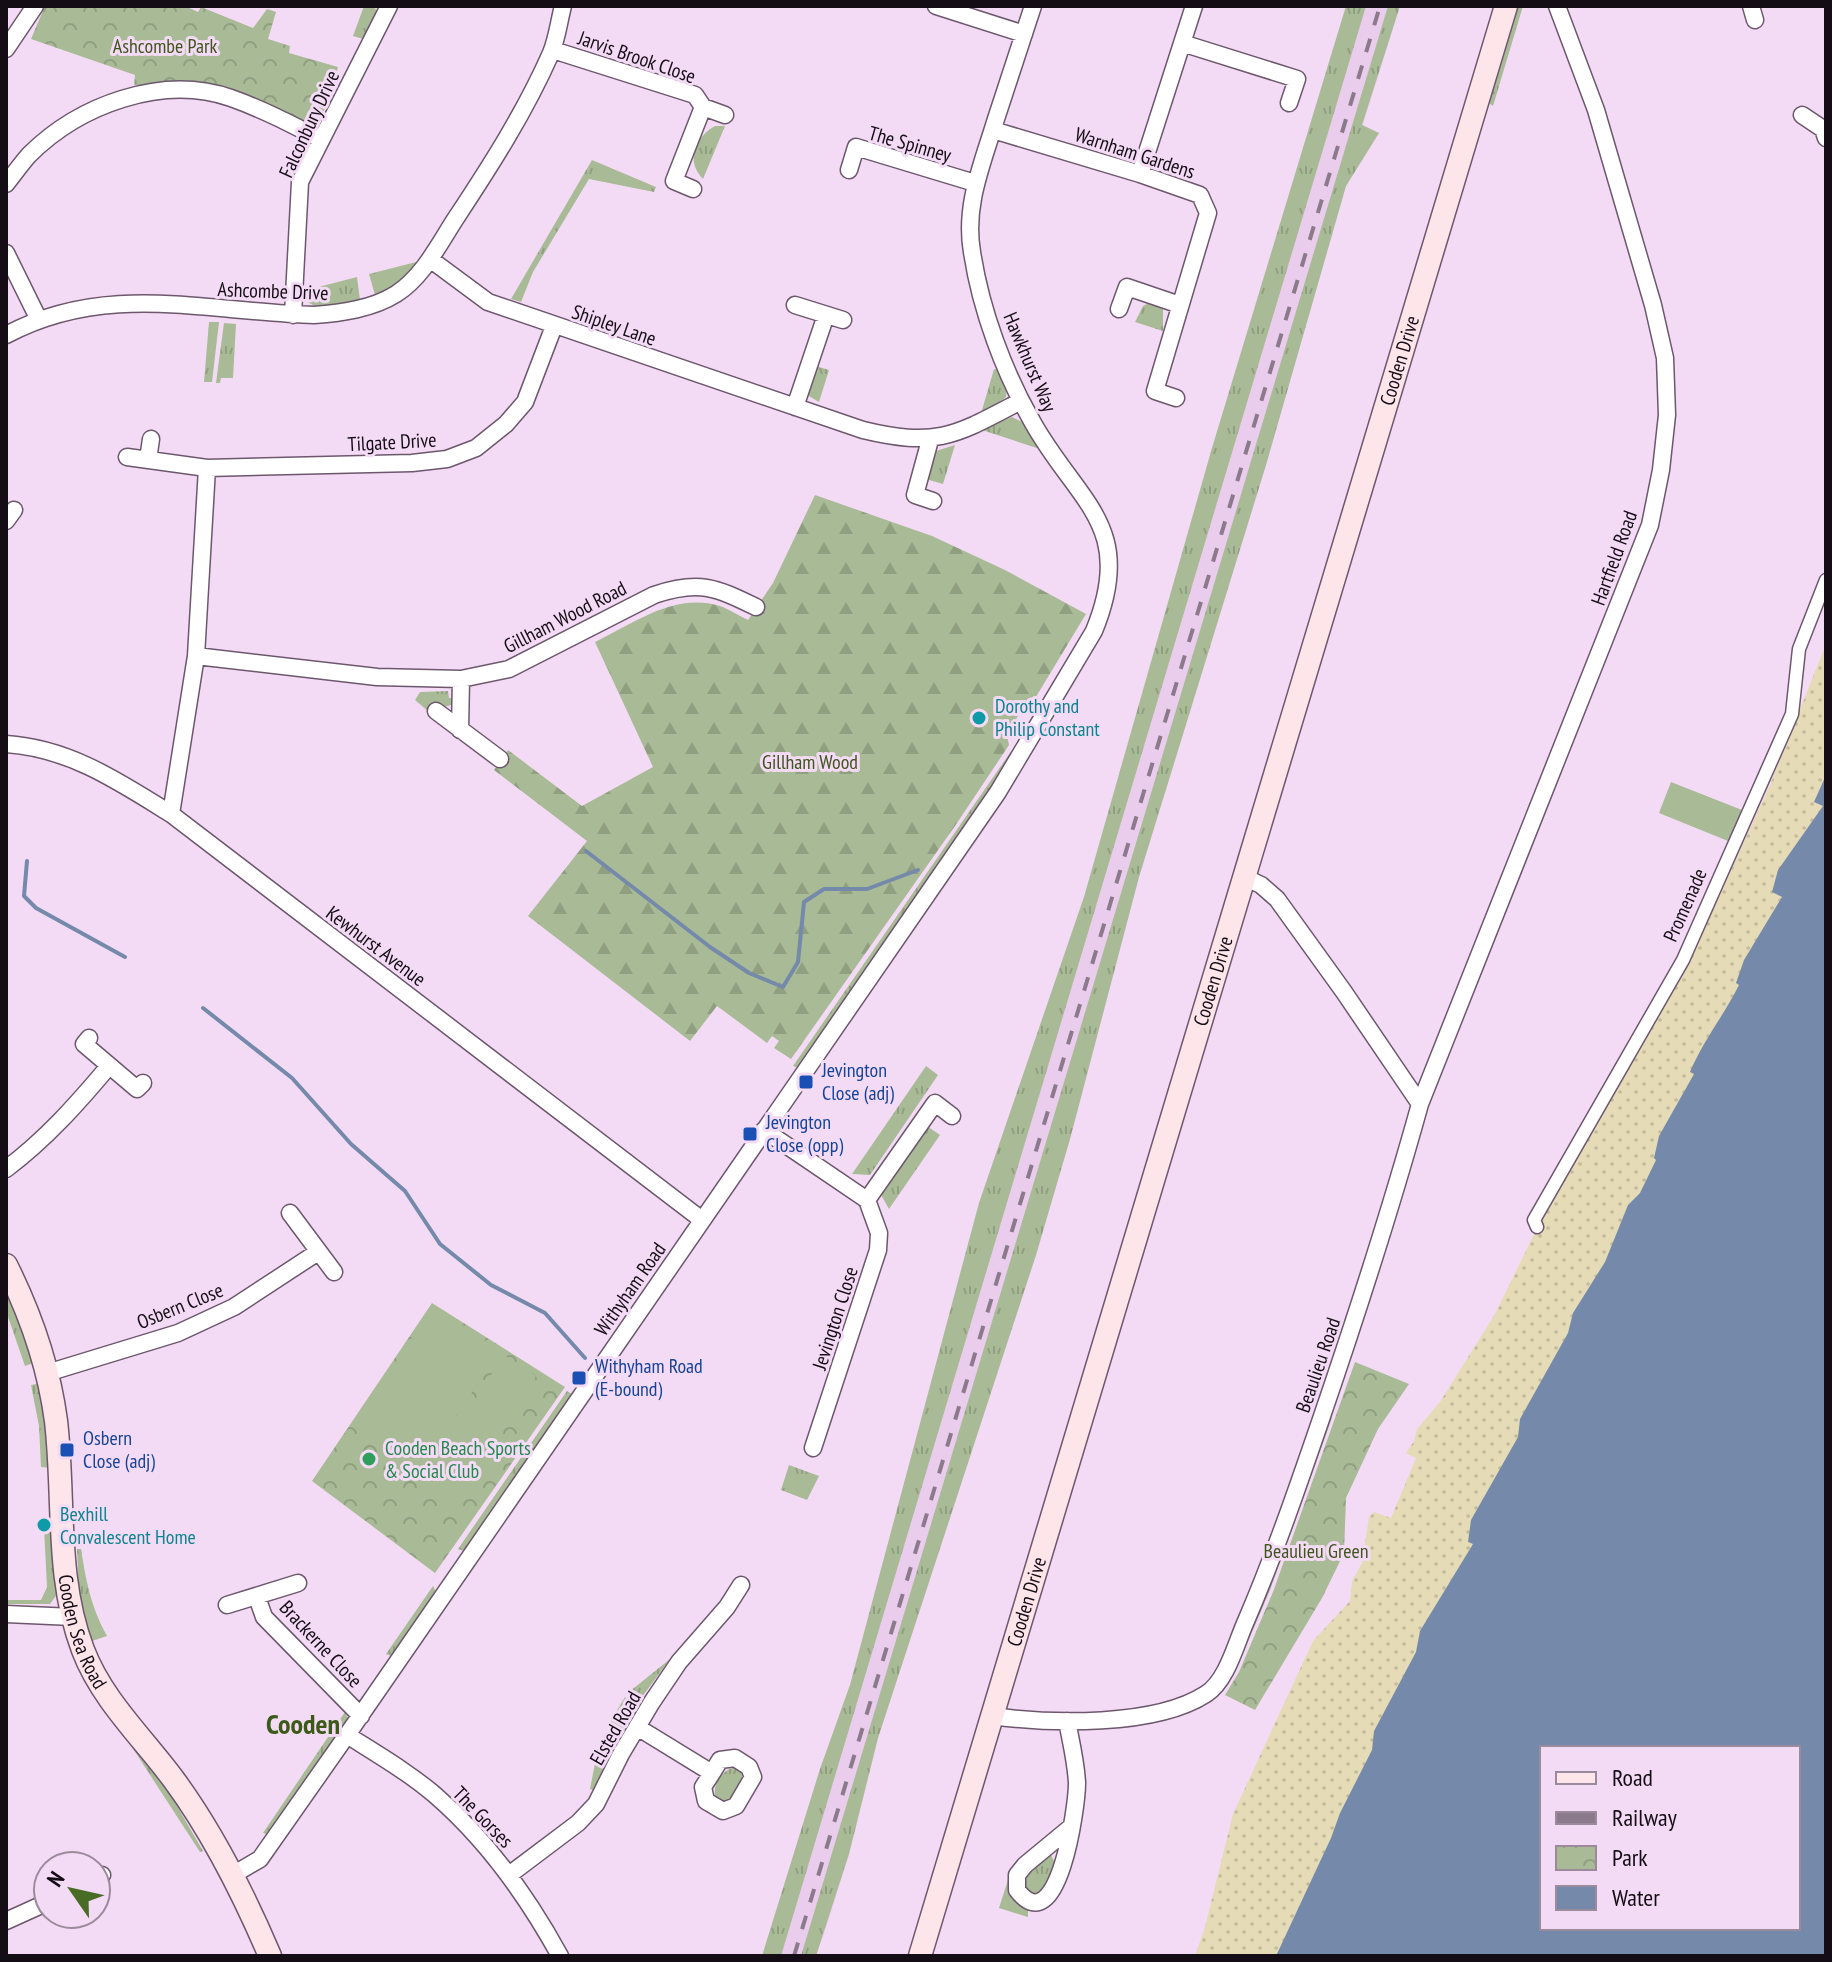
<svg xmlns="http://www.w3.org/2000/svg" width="1832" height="1962" viewBox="0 0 1832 1962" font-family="'PT Sans Narrow',sans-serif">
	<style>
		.built { fill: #eaccec }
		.grass { fill: url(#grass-tufts) }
		.forest { fill: url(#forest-firs) }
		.sand { fill: url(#sand-dots) }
		.park { fill: url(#park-crowns) }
		.garden { fill: #a9ba96 }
		.water { fill: #758aab; fill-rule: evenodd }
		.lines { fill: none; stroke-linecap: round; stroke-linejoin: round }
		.stream { stroke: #758aab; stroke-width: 4 }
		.pedestrian-casing { stroke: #6c576d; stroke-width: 15 }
		.minor-casing { stroke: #6c576d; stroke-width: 19 }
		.secondary-casing { stroke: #6c576d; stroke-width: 25 }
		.pedestrian { stroke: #fff; stroke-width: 12 }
		.minor { stroke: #fff; stroke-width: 16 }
		.secondary { stroke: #fde5ea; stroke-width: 22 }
		.rail { stroke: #8b7a8c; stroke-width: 4; stroke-dasharray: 14 14; stroke-linecap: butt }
		.culture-dot { fill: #0f9aa8; stroke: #f4dbf5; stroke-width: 3 }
		.transit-dot { fill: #1a4fb4; stroke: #f4dbf5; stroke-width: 3 }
		.leisure-dot { fill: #2e9e5b; stroke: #f4dbf5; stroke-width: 3 }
		.labels { text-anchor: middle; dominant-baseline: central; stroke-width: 6; stroke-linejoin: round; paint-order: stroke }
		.park-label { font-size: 20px; fill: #40551d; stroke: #f4dbf5 }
		.street-label { font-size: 20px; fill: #150d16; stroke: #f4dbf5 }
		.culture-label { font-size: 20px; fill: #0d838f; stroke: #f4dbf5; text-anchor: start }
		.transit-label { font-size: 20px; fill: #164399; stroke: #f4dbf5; text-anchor: start }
		.leisure-label { font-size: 20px; fill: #27864d; stroke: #f4dbf5; text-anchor: start }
		.district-label { font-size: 28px; font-weight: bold; fill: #3b5a18; stroke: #f4dbf5 }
	</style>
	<defs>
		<pattern id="grass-tufts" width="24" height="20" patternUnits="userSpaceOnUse" patternTransform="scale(2)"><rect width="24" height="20" fill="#a9ba96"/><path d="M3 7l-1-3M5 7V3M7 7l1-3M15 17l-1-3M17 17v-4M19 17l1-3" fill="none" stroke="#919f81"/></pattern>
		<pattern id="forest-firs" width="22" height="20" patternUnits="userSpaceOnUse" patternTransform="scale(2)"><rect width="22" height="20" fill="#a9ba96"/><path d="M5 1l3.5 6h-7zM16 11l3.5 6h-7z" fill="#919f81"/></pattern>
		<pattern id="sand-dots" width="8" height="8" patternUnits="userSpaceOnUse" patternTransform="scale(2)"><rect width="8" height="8" fill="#e5dbb6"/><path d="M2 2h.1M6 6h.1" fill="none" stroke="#c4bb9c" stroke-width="1.8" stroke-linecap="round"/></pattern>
		<pattern id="park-crowns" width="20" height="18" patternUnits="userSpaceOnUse" patternTransform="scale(2)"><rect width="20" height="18" fill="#a9ba96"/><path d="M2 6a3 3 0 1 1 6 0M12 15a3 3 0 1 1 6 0" fill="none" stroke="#919f81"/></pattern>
	</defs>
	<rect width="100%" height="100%" fill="#f4dbf5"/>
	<path class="built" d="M1346,6H1400L1363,125L1379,133L1346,186L1266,465L1139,877L1070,1139L1036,1255L878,1738L849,1854L828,1922L816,1956H762L820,1769L850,1685L979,1203L1084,897L1212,448Z"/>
	<path class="grass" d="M364,6L375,8L377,12L363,39L353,36Z
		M1346,6H1366L781,1956H762L820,1769L850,1685L979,1203L1084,897L1212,448Z
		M1388,6H1400L1362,125L1379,133L1346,186L1266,465L1139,877L1070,1139L1036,1255L878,1738L849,1854L816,1956H801Z
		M1517,6H1523L1493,106L1489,103Z
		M715,126H725L703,179C685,161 695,137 715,126Z
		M592,160L656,187L654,192L589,179L533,272L521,302L511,299Z
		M420,261L404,281L375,295L369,274Z
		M357,277L360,300L316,307L308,302L303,291Z
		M1149,303L1163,309V331L1135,322L1143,306Z
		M209,322H219L212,382H204Z
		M224,323L236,324L233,378H221L220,383H216Z
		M816,366L829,370L819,402L809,396V388Z
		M994,369L1001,370L1007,386L1006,397L980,417Z
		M1012,417L1024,423L1040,449L982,430Z
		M955,445L943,484L929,480C925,471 931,459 936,451Z
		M448,691L449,698H454L451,705L444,707L436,702L429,712L415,700L420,692Z
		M1012,750L1011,757L988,794L799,1068L793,1066Z
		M926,1066L938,1075L870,1175L852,1174Z
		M927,1126L940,1135L889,1209L880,1193Z
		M6,1288L36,1362L25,1366L6,1311Z
		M41,1383L52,1468L41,1467L39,1426L31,1385Z
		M567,1391L572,1394L464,1551L458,1549Z
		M1330,1417L1332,1418L1270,1590L1237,1667L1235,1666L1268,1589Z
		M789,1465L819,1476L807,1500L781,1490Z
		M53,1527L58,1593L50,1604H6V1600H41L47,1587L44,1528Z
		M77,1549H81C86,1581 91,1607 107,1636L92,1641L79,1600Z
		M433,1586L436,1592L391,1656L386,1654Z
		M670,1659L639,1701L629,1692Z
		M625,1697L636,1708L620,1734L607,1727Z
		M345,1712L348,1719L269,1835L263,1833Z
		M604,1735L618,1739L593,1790L590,1789L597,1753Z
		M130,1744L166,1787L203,1851L200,1852Z
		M735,1767L741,1771L743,1780L731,1800L722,1802L715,1797C713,1783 721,1771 735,1767Z
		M1051,1855L1056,1865L1048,1890L1034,1896L1024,1888V1877L1045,1856Z
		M1008,1880L1012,1881L1028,1908V1917L999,1908Z"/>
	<path class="forest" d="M815,495L932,536L1005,570L1086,614L1028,710L1019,714L1007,735L1009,745L955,826L791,1059L774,1048L779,1041L772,1036L767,1043L717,1006L690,1041L528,916L587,841L494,770L508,750L582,806L653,767L595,642C634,623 675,592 720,606C729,609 739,616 748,620L773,583Z"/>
	<path class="sand" d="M1826,644V1517L1542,1748V1928L1617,1956H1195L1205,1927L1233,1814L1313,1641L1350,1601L1352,1581L1362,1563L1369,1517L1374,1512L1391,1518L1416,1458L1406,1453L1414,1441L1417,1429L1440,1402L1495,1314L1543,1216L1688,964L1770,785Z"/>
	<path class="park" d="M45,6H185L198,12L201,7L253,28L267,9L276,12L268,39L290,46L289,53L338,67L324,111L316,122L306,124L243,95L134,85L135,75L31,39Z
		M432,1303L565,1387L435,1573L312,1481Z
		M1355,1362L1409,1384L1378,1429L1346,1498L1344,1553L1322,1598L1255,1710L1225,1695L1239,1672L1273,1592Z"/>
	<path class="garden" d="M1671,782L1742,810L1728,841L1659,813Z
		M433,1306L500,1350L425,1463L358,1419Z
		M504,1355L536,1376L451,1506L419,1485Z"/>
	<path class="water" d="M1826,775V1956H1276L1331,1838L1340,1813L1372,1750L1374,1731L1416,1652L1420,1631L1473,1544L1468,1542L1471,1520L1518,1437L1520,1419L1568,1333L1573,1313L1605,1262L1628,1205L1640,1193L1656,1160L1654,1158L1659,1136L1694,1074L1690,1072C1703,1041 1724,1015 1739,985L1736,983L1744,960L1782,897L1772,892L1778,870L1823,806L1814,802ZM1542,1748H1798V1928H1542Z"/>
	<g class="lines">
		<path class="stream" d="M586,851L710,947L749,973L783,987L798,962L804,902L824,889H867L918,870
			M27,861L24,896L36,908L125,957
			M203,1008L292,1078L351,1144L405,1191L440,1244L491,1285L545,1313L585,1358"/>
		<defs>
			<path id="pedestrian" d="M1537,1227L1534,1220L1683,960L1792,714L1799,649L1826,580"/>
			<path id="minor" d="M936,6L1024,34
				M1751,6L1755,20
				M1182,43L1297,79L1289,103
				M6,49L35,6
				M553,50L695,95L703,107L674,181L693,189
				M703,107L725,115
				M1802,115L1823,129L1826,138
				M993,130L1140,174L1200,195L1208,213L1155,391L1176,398
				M849,170L856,147L975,183
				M1140,174L1194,6
				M6,184C14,174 21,164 29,155C79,105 162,74 231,98C262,109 291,124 320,139
				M6,253L39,320
				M430,259L488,302L863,430C938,448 956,435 1021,401
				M795,305L843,320
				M1119,309L1127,287L1180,305
				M293,315L300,182L389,6
				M6,335C107,281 206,312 314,315C341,313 372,309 396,294C423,277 439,244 456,218C491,165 525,112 551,53C557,39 559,21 563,6
				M795,407L826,315
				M930,440L915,495L933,501
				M127,457L207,468L412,463L447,459L476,448L506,424L525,402L554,326
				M148,460L151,439
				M6,521L14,510
				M196,656L377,677L461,679L509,669L654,595C699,580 715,587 756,607
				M436,711L500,759
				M460,730L461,679
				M6,744C69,748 118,781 171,814L702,1220
				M171,814L196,656L207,468
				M1244,877L1261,885L1277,899L1344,992L1420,1104
				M89,1038L84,1044L137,1089L143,1083
				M764,1130L867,1200L879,1233L878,1250L813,1448
				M6,1169C46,1139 77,1104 109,1066
				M867,1200L935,1103L952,1116
				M290,1213L334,1272
				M47,1373L178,1333L234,1307L318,1252
				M257,1597L264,1617L361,1716
				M227,1605L298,1583
				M6,1614L73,1617
				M992,1716C1050,1724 1155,1727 1206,1694C1227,1681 1236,1643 1246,1621C1274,1556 1297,1489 1320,1422C1356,1317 1390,1212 1420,1104L1650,525L1661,470L1667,415L1665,358L1653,305L1596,110L1557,6
				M1067,1721C1071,1742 1076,1762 1077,1783C1077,1807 1058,1944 1017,1890V1875L1025,1865L1071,1827
				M637,1727L712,1773L720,1760L735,1758L749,1767L753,1777L736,1806L723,1811L706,1801L703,1787L712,1773
				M347,1735C377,1754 408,1772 435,1795C487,1840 527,1896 560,1956
				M509,1875L578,1823L596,1804L621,1754L652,1702L679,1662L727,1607L741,1585
				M231,1876L260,1859L347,1735L998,792L1094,631C1137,526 1078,503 1033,423C1004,372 981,311 972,252C964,206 982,165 995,122C1008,83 1020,45 1033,6
				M96,1878L102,1875
				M6,1921L48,1902"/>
			<g id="secondary">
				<path id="s1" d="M6,1265C30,1313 49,1368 56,1421C65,1498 55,1577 83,1650C102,1700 143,1738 174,1780C213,1833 244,1895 270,1956"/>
				<path id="s2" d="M920,1956L1506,6"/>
			</g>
		</defs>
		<use href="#pedestrian" class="pedestrian-casing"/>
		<use href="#minor" class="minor-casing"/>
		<use href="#secondary" class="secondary-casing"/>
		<use href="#pedestrian" class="pedestrian"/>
		<use href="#minor" class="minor"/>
		<use href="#secondary" class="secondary"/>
		<path class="rail" d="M794,1956L1380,6"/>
	</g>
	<g class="culture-dot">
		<circle cx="979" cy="718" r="8"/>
		<circle cx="44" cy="1525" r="8"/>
	</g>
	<g class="transit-dot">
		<rect x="798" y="1074" width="16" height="16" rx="4"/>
		<rect x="742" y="1126" width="16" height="16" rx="4"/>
		<rect x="571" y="1370" width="16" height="16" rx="4"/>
		<rect x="59" y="1442" width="16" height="16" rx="4"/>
	</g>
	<circle class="leisure-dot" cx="369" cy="1459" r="8"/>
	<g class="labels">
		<g class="park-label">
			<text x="165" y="46">Ashcombe Park</text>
			<text x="810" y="762">Gillham Wood</text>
			<text x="1316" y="1551">Beaulieu Green</text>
		</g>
		<g class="street-label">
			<text transform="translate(637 57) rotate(19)">Jarvis Brook Close</text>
			<text transform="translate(309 124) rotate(-65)">Falconbury Drive</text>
			<text transform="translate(910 144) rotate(16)">The Spinney</text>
			<text transform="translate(1135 153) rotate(18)">Warnham Gardens</text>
			<text transform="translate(273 291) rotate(2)">Ashcombe Drive</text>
			<text transform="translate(614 325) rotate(19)">Shipley Lane</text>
			<text stroke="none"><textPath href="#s2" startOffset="1666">Cooden Drive</textPath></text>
			<text transform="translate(1030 362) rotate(67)">Hawkhurst Way</text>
			<text transform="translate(392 442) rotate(-3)">Tilgate Drive</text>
			<text transform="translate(1614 558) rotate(-70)">Hartfield Road</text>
			<text transform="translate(565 617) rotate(-27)">Gillham Wood Road</text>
			<text transform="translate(1685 905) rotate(-66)">Promenade</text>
			<text transform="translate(376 946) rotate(37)">Kewhurst Avenue</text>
			<text stroke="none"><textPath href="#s2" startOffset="1018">Cooden Drive</textPath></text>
			<text transform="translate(630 1289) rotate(-55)">Withyham Road</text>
			<text transform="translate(180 1306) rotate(-22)">Osbern Close</text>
			<text transform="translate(835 1318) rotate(-72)">Jevington Close</text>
			<text transform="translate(1318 1365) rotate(-71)">Beaulieu Road</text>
			<text stroke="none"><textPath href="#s2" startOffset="370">Cooden Drive</textPath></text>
			<text stroke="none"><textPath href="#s1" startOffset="378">Cooden Sea Road</textPath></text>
			<text transform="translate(321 1644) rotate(47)">Brackerne Close</text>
			<text transform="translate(615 1728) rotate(-60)">Elsted Road</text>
			<text transform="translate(483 1817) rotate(46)">The Gorses</text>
		</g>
		<g class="culture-label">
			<text x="995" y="706">Dorothy and<tspan x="995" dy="23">Philip Constant</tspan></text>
			<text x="60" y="1514">Bexhill<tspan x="60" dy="23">Convalescent Home</tspan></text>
		</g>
		<g class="transit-label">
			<text x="822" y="1070">Jevington<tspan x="822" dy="23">Close (adj)</tspan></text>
			<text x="766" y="1122">Jevington<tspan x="766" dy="23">Close (opp)</tspan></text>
			<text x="595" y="1366">Withyham Road<tspan x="595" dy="23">(E-bound)</tspan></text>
			<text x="83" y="1438">Osbern<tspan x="83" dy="23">Close (adj)</tspan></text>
		</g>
		<g class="leisure-label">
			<text x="385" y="1448">Cooden Beach Sports<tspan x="385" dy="23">&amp; Social Club</tspan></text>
		</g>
		<g class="district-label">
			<text x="303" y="1723">Cooden</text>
		</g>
	</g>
	<rect width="1832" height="1962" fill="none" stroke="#150d16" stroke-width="16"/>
	<rect x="1540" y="1746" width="260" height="184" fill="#f4dbf5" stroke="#9b899c" stroke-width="2"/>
	<rect x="1556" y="1772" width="40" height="12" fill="#fde5ea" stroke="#9b899c" stroke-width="2"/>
	<text x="1612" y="1786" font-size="24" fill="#150d16">Road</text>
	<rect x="1556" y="1812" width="40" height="12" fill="#8b7a8c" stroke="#9b899c" stroke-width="2"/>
	<text x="1612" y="1826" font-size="24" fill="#150d16">Railway</text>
	<rect x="1556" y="1846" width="40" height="24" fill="url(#park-crowns)" stroke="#9b899c" stroke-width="2"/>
	<text x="1612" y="1866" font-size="24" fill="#150d16">Park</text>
	<rect x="1556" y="1886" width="40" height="24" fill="#758aab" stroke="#9b899c" stroke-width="2"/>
	<text x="1612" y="1906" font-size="24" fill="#150d16">Water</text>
	<g transform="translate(72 1890) rotate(304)"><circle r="38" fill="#f4dbf5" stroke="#9b899c" stroke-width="2"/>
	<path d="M0-6L14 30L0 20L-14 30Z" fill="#496c24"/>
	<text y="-12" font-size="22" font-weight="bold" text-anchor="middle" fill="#150d16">N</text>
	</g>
</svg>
